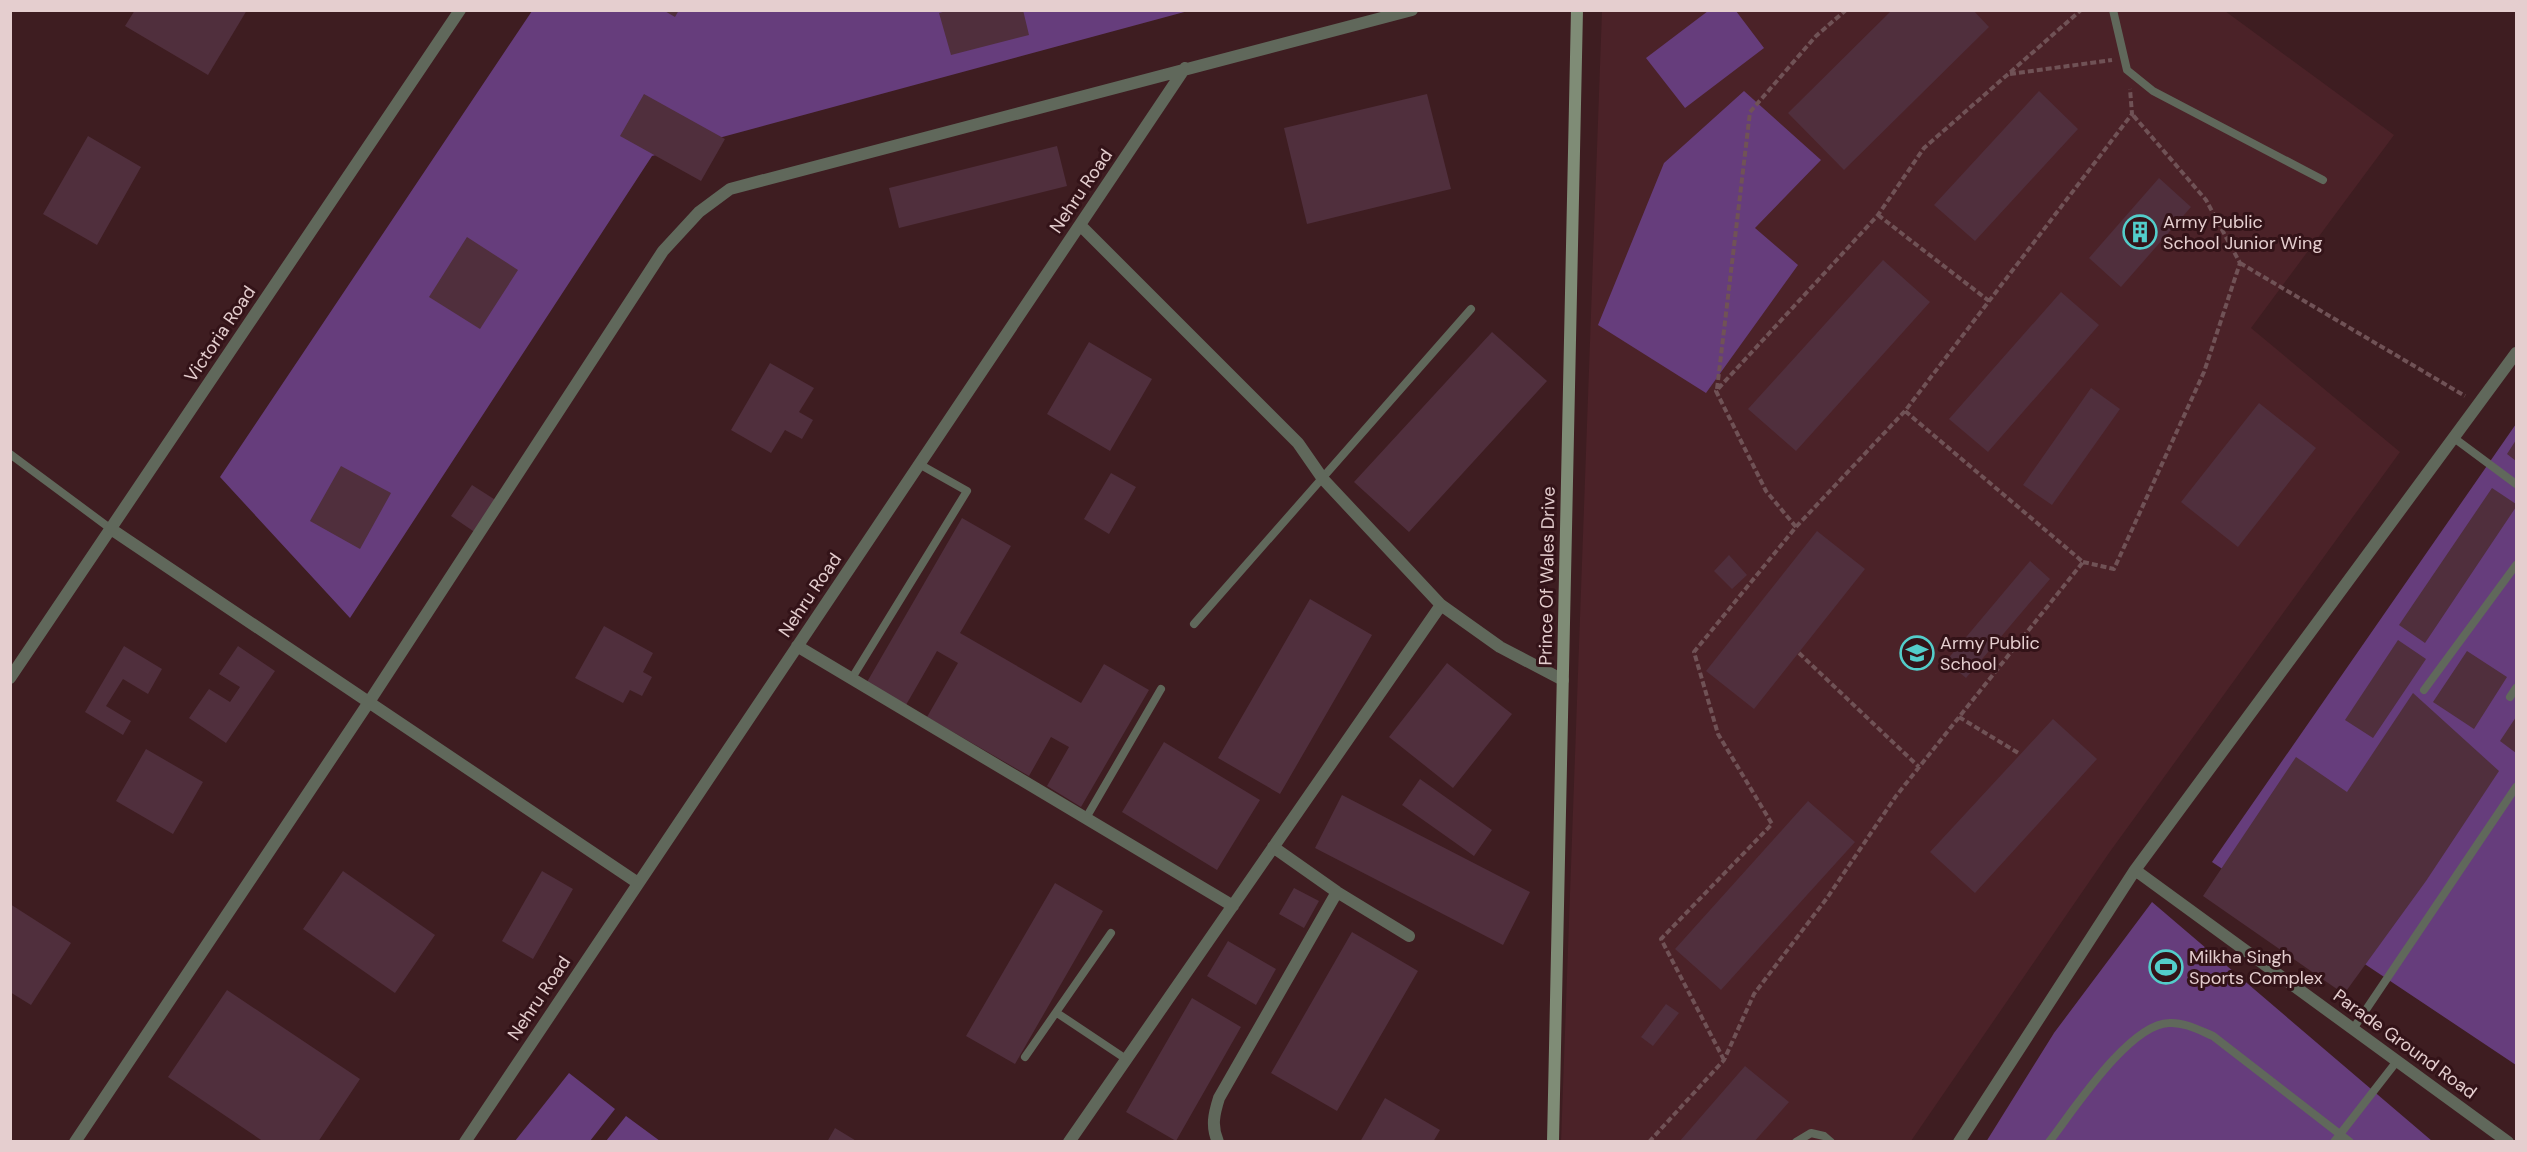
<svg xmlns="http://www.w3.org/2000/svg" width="2527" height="1152" viewBox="0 0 2527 1152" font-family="'DM Sans',sans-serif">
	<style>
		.built { fill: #4b2228 }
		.green { fill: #663d7c }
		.building { fill: #502f3d }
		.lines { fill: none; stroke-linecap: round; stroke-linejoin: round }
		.path { stroke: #705256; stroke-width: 4; stroke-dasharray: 6 3; stroke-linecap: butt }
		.service { stroke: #60685b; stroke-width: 8 }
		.minor { stroke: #60685b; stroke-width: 12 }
		.secondary { stroke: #7f8c76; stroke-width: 12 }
		.labels { text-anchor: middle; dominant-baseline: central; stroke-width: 6; stroke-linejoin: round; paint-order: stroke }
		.street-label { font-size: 18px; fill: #e5cecf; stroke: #331318 }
		.poi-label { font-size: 18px; fill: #e5cecf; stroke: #331318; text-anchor: start }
	</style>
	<rect width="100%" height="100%" fill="#3e1d21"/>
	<path class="built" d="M1602,11H2225L2394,135L2251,328L2400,452L2109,853L1911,1141L1561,1142Z"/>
	<path class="green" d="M532,11H1188L652,156L350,618L220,477Z
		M1708,11H1736L1764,48L1685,108L1646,58Z
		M1744,91L1821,160L1755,228L1798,265L1706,393L1598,325L1664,163Z
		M2516,424V1065L2212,862Z
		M2152,902L2432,1141L1986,1142L2054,1033Z
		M569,1073L615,1109L590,1141H515Z
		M626,1116L660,1141H606Z"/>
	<path class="building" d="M135,10H247L208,75L125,26Z
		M663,10H679L675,17Z
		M950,10H1023L1029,35L951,55L939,13Z
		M1892,10H1973L1989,27L1844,170L1788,113Z
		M2039,91L2078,129L1975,241L1934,205Z
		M644,94L725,139L701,181L620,136Z
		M1427,94L1451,189L1307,224L1284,128Z
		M88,136L141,167L97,245L43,214Z
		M1057,146L1067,186L899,228L889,188Z
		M2159,178L2191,207L2121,287L2089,258Z
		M467,237L518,270L480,329L429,297Z
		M1883,260L1930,302L1796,451L1748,409Z
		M2061,292L2099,325L1988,452L1949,419Z
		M1492,332L1547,381L1409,532L1354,482Z
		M1089,342L1152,379L1110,451L1047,414Z
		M770,363L814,388L799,412L813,420L802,439L785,430L771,453L731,430Z
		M2091,388L2120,409L2052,505L2023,485Z
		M2259,403L2316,448L2238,547L2181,502Z
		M2516,440V461L2507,454Z
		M341,466L391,493L360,549L310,521Z
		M1111,473L1136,487L1109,534L1084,519Z
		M472,485L497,501L476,533L451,516Z
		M2492,488L2516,504V507L2425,643L2399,625Z
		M962,518L1011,546L960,633L1081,703L1104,664L1149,690L1081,807L1047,786L1069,747L1051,737L1029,776L927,717L958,663L937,651L906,705L867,682Z
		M1817,531L1865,569L1754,709L1706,671Z
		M1729,555L1747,575L1732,589L1714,571Z
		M2030,561L2050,579L1966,678L1946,661Z
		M1310,599L1372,635L1280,794L1218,758Z
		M604,626L653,653L643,672L652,677L642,696L630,690L623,703L575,678Z
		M2398,640L2426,659L2373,738L2345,720Z
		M124,646L162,669L148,694L123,679L106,706L131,721L123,735L85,712Z
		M238,646L275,671L226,743L189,718L209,689L230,702L240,687L219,674Z
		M2467,651L2507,677L2474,729L2433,702Z
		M1447,663L1512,714L1453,788L1389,737Z
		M2413,693L2499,771L2426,881L2344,994L2203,896L2296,757L2347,792Z
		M2516,717V753L2500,741Z
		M2053,719L2097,759L1975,893L1930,852Z
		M1164,742L1260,800L1217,870L1122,812Z
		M146,749L203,782L173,834L116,801Z
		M1420,779L1492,830L1474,856L1402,805Z
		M1342,795L1530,892L1503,945L1315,848Z
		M1808,801L1855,842L1721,990L1675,949Z
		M343,871L435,935L395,993L303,929Z
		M542,871L573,889L533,959L502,941Z
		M1055,883L1103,911L1015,1064L966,1036Z
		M1294,888L1319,901L1304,928L1279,914Z
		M10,904L71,943L31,1005L10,992Z
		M1352,932L1418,971L1337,1111L1271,1073Z
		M1228,941L1276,969L1256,1005L1207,976Z
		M227,990L360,1079L318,1142H264L168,1077Z
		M1192,998L1241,1027L1176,1141L1126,1112Z
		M1666,1004L1679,1013L1653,1046L1641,1037Z
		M1745,1066L1789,1102L1754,1142H1679Z
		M1385,1098L1440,1130L1433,1142H1360Z
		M835,1128L858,1142H827Z"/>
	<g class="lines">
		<path class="path" d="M2010,74L2112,60
			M1878,215L1989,301
			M2240,263L2465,396
			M1717,389L1750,112L1816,36L1846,10
			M1796,527L1766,491L1716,391L1878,215L1924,148L2081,10
			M2083,562L2114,569L2204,372L2240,263L2206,200L2132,114
			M1799,653L1919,767
			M1959,717L2020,754
			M1724,1060L1661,939L1772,824L1718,734L1694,652L1796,527L1905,411
			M1649,1142L1724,1060L1754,994L1827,898L1896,796L2083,562L1905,411L2132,114L2130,89"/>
		<path class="service" d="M2113,10L2127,70L2153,91L2323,180
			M2454,438L2516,484
			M10,454L111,529
			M1194,624L1471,309
			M852,678L967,491L919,464
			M2424,690L2516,565
			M2510,697L2516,688
			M1086,818L1161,689
			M1057,1013L1126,1059
			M2353,1029L2516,787
			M1025,1057L1111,933
			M1796,1142L1811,1133L1824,1136L1831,1142
			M2049,1142C2073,1111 2129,1024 2169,1023C2184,1022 2199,1030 2213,1036L2350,1142
			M2334,1142L2397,1061"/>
		<path class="minor" d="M1080,225L1298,443L1323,479L1441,605L1500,647L1563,680
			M111,529L638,883
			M797,646L1233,906
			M10,678L460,10
			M1273,847L1337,892L1409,936
			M2135,870L2508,1142
			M75,1142L369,702L663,251L699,212L730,189L1412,10
			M465,1142L1185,68
			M1069,1142L1441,605
			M1218,1142C1211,1126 1214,1114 1219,1098L1337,892
			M1959,1142L2135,870L2516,353"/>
		<path class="secondary" d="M1553,1142L1577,10"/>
	</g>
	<defs>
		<symbol id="building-ring" viewBox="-11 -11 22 22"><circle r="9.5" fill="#331318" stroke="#53cdca" stroke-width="1.5"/><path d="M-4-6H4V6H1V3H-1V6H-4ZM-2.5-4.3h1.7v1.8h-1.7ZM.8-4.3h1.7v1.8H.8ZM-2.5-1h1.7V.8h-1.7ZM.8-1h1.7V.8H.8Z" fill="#53cdca"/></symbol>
		<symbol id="school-ring" viewBox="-11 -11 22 22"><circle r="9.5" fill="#331318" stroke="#53cdca" stroke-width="1.5"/><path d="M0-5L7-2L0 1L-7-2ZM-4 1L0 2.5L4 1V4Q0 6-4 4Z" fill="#53cdca"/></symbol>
		<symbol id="stadium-ring" viewBox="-11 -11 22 22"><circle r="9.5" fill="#331318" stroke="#53cdca" stroke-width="1.5"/><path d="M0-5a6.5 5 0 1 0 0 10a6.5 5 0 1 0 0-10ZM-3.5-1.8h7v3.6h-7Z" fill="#53cdca"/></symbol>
	</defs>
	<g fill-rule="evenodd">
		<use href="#building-ring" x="2121" y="213" width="38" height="38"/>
		<use href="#school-ring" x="1898" y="634" width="38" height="38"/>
		<use href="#stadium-ring" x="2147" y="948" width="38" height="38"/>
	</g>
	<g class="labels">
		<g class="street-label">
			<text transform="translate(1081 191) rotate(-56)">Nehru Road</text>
			<text transform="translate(220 334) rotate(-56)">Victoria Road</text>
			<text transform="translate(1547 576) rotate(-89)">Prince Of Wales Drive</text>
			<text transform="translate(810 595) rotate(-56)">Nehru Road</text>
			<text transform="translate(539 998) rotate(-56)">Nehru Road</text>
			<text transform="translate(2405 1044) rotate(36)">Parade Ground Road</text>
		</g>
		<g class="poi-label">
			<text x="2163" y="222">Army Public<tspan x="2163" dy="21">School Junior Wing</tspan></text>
			<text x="1940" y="643">Army Public<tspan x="1940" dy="21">School</tspan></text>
			<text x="2189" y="957">Milkha Singh<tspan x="2189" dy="21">Sports Complex</tspan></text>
		</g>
	</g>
	<rect width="2527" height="1152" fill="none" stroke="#e5cecf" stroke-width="24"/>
</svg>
